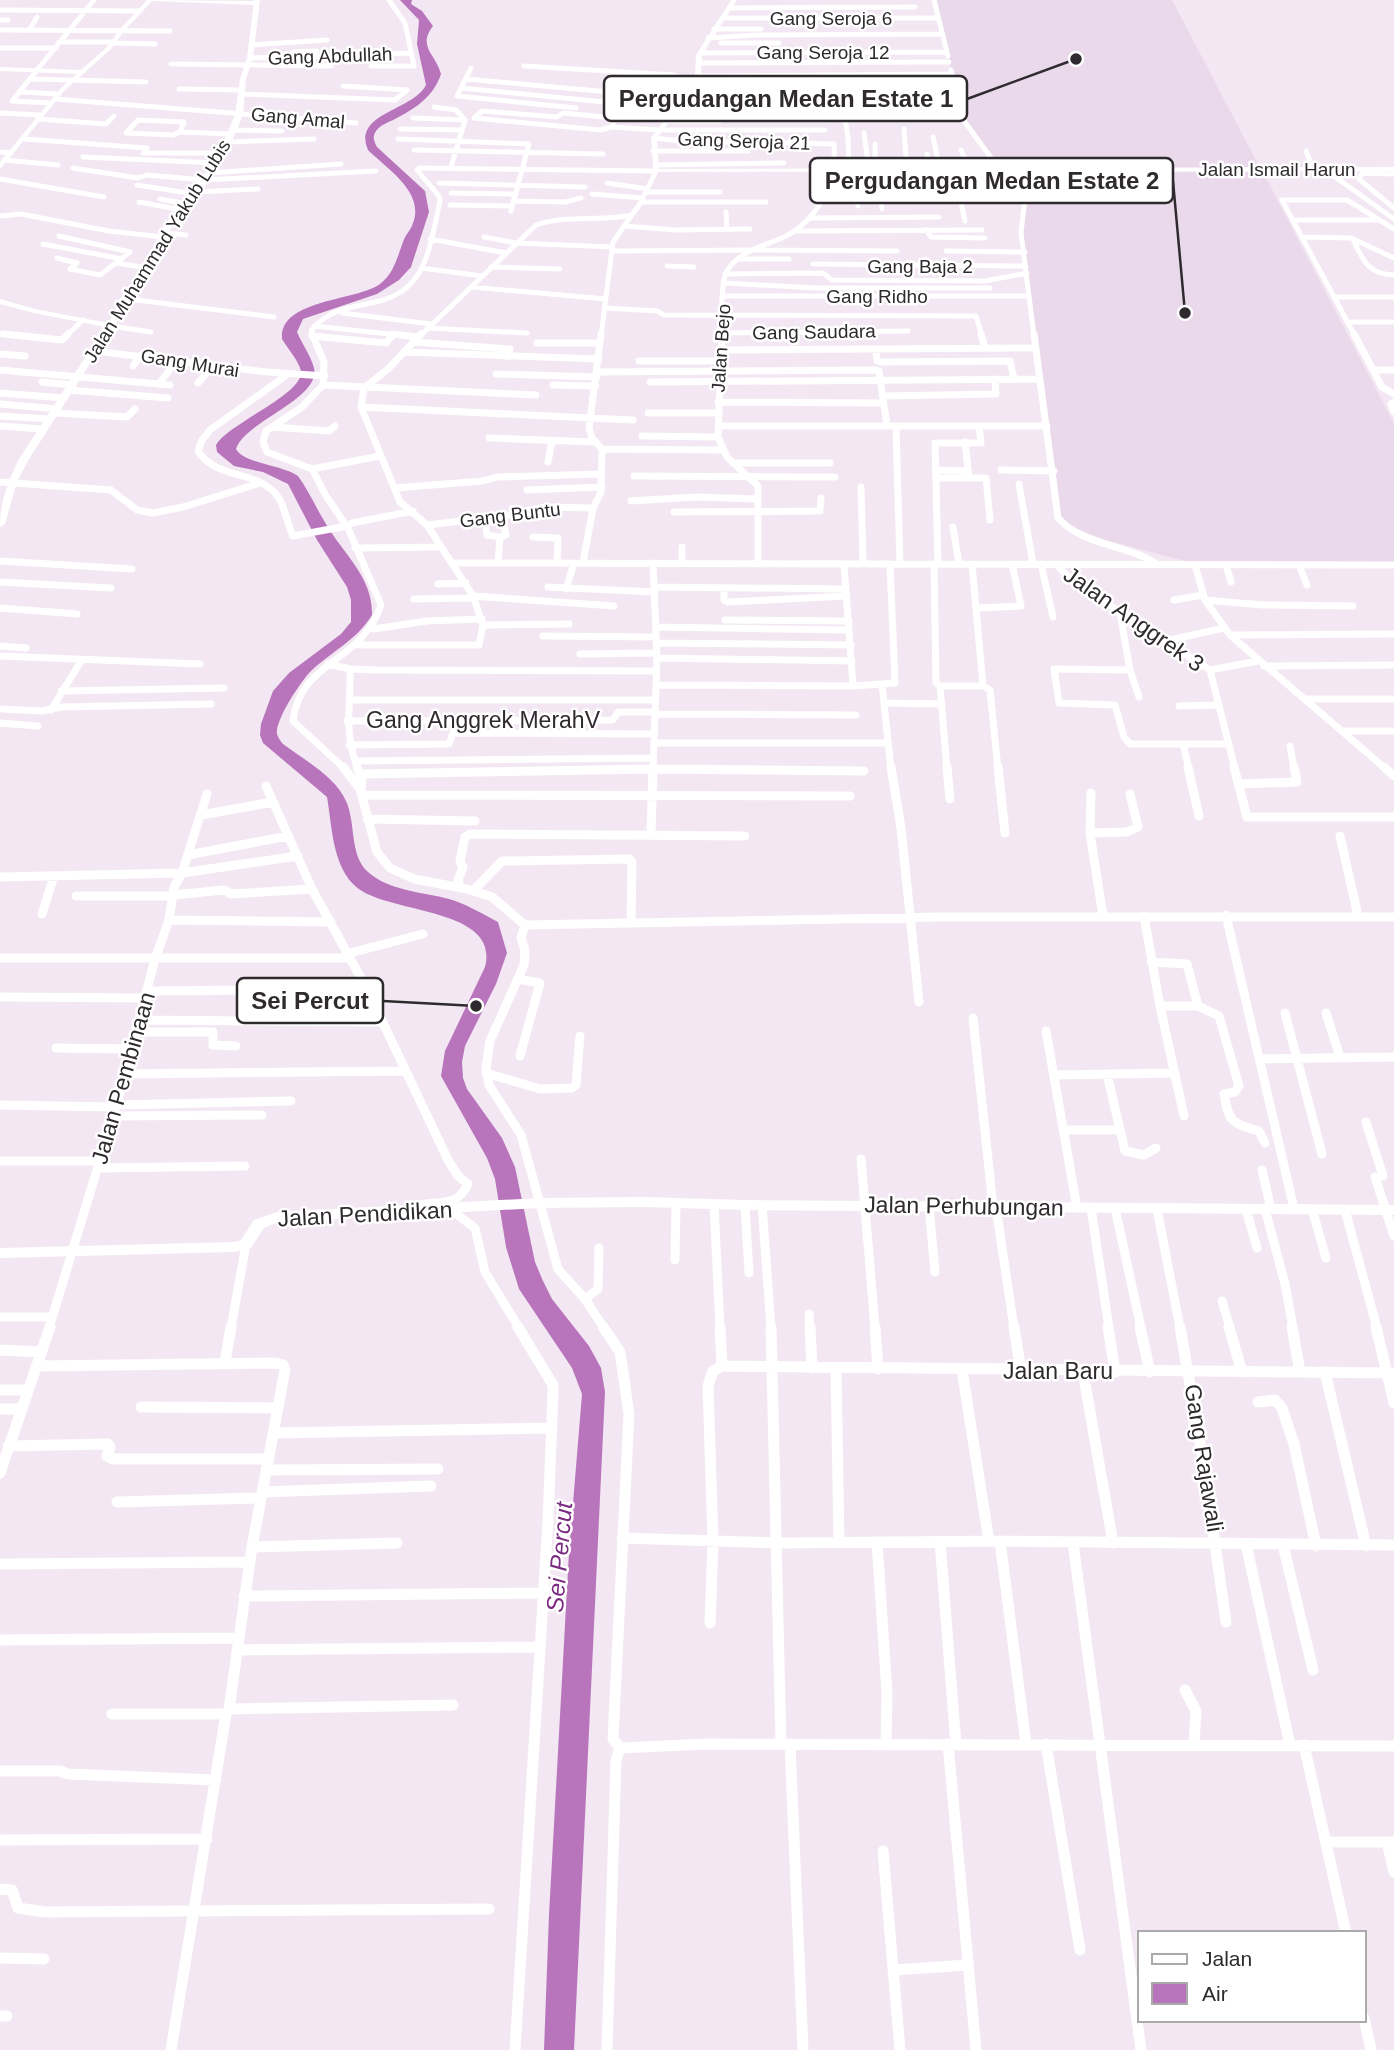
<svg xmlns="http://www.w3.org/2000/svg" width="1394" height="2050" viewBox="0 0 1394 2050" font-family="Helvetica,sans-serif">
	<style>
		.built { fill: #e9d9ea }
		.water { fill: #b875bc }
		.lines { fill: none; stroke-linecap: round; stroke-linejoin: round }
		.minor-far3 { stroke: #fff; stroke-width: 5 }
		.minor-far2 { stroke: #fff; stroke-width: 7 }
		.minor-far1 { stroke: #fff; stroke-width: 9 }
		.minor { stroke: #fff; stroke-width: 11 }
		.tertiary { fill: #fff; fill-rule: evenodd }
		.secondary { fill: #fff; fill-rule: evenodd }
		.labels { text-anchor: middle; dominant-baseline: central; stroke-width: 5; stroke-linejoin: round; paint-order: stroke }
		.far-street-label { font-size: 19px; fill: #2e2a2e; stroke: #fff }
		.street-label { font-size: 23px; fill: #2e2a2e; stroke: #fff }
		.water-label { font-size: 24px; font-style: italic; fill: #7b2a82; stroke: #fff }
		.leader { fill: none; stroke: #2e2a2e; stroke-width: 2.5 }
		.callout-dot { fill: #2e2a2e; stroke: #fff; stroke-width: 2.5 }
		.callout { fill: #fff; stroke: #2e2a2e; stroke-width: 2.5 }
		.callout-label { font-size: 24px; text-anchor: middle; font-weight: bold; fill: #2e2a2e }
	</style>
	<rect width="100%" height="100%" fill="#f2e7f2"/>
	<path class="built" d="M937,0H1172L1260,168H1000L961,117Z
		M1263,172L1394,424V562L1185,561L1102,539L1062,522L1022,227L1028,204L1024,173Z"/>
	<path class="water" d="M400,0H412L411,4L422,11L433,26C417,47 436,54 441,74C434,96 415,109 395,119C389,122 380,125 376,131C372,137 374,141 377,147L425,191L429,212L411,267L399,280L377,294L303,319L297,332C302,344 311,356 314,368C321,399 245,421 236,449C244,464 283,465 298,476C309,491 316,508 326,524C344,555 373,577 372,615C356,641 332,651 311,671C301,681 275,720 277,734C278,737 281,742 283,744C304,760 335,776 346,801C356,822 349,855 368,872C389,891 423,892 449,899C466,904 483,914 498,922L507,953L496,984L465,1046L462,1062L463,1078L467,1089L502,1138L515,1167L535,1262L543,1281L552,1299L589,1346L601,1368L605,1392L574,2050H544L549,1915L569,1552L582,1394L572,1368L519,1289L506,1247L495,1179L487,1158L441,1076L445,1051L485,967C501,905 381,915 353,884C332,862 332,825 327,797L263,743L260,735L261,724L273,691L289,673L341,634L351,622V600L347,587L317,540L288,484L263,472L234,466L217,452L216,445C229,423 302,395 301,372C300,362 287,348 282,339C279,299 357,301 380,284C394,273 397,258 403,242C405,235 411,230 413,223C425,192 387,169 368,150C352,113 413,111 426,85L417,44L419,20Z"/>
	<g class="lines">
		<path class="minor-far3" d="M934,0L948,56
			M729,8L915,7
			M0,10L140,11
			M724,18H937
			M0,20H8
			M30,29L37,17
			M714,29H761
			M0,30L170,31
			M708,38L756,35L942,34
			M59,42H114
			M112,43L155,44
			M721,43H779
			M251,45L327,40
			M0,48H56
			M293,52L317,51
			M700,53L947,52
			M250,58L410,53
			M699,63L949,62
			M171,64L331,66
			M371,66H414L405,23L389,0
			M524,66L674,75L681,78L680,84L692,89
			M471,68L457,96L576,108
			M951,70L962,118L1000,170
			M698,76L952,74
			M30,79L146,82
			M467,79L642,95L635,105
			M694,85H840L848,138L849,170
			M461,88L635,105L633,107
			M179,89L242,90
			M20,92L59,94
			M242,94L395,100L407,90L343,86
			M55,99L356,123
			M51,103L12,101L94,0
			M679,105H828
			M434,107L456,110L465,120L451,167
			M482,111L557,117L563,113L615,118L612,127L600,130L474,118Z
			M674,111L717,116L843,117
			M607,112L668,119
			M0,113L41,115
			M413,118L465,120
			M38,119L106,124L114,116
			M138,120L184,122L180,132L173,135L126,133Z
			M666,121H720
			M612,127L658,130H825
			M400,129L462,130
			M904,129L907,170
			M232,130L282,131
			M180,132L231,134
			M864,133L869,170
			M933,137L940,170
			M654,138L680,141L834,144C837,183 818,221 782,238C763,246 738,252 727,271C720,283 722,321 722,336
			M24,139L147,148
			M398,139L529,144L511,211
			M227,142L314,139
			M875,144V170
			M414,150L603,154
			M961,150L970,170
			M653,151H748
			M1306,151L1313,169
			M0,152L11,153
			M143,153H222
			M927,154L930,170
			M83,157L217,163
			M4,160L58,165
			M655,165L784,163
			M73,168L138,178L147,175L205,180L376,171
			M1324,169L1394,219
			M855,170L858,206
			M877,170L882,209
			M909,170L914,198
			M933,170L936,188
			M954,170L965,221
			M1022,170L1025,197L1021,233L1034,336
			M210,173L341,164
			M1394,174L1362,173L1359,179L1394,208
			M0,179L104,197
			M439,183L585,187
			M607,183L648,189
			M137,185L195,194
			M196,192L258,189
			M647,192H720
			M451,193L515,194
			M592,194L643,198
			M160,199L187,204
			M513,201L565,202L581,198
			M139,202L182,210
			M641,202H766
			M450,205L512,206
			M726,212L727,229
			M0,216L21,214L109,231L163,237
			M811,218L939,217
			M1293,220H1378
			M625,226L676,230L750,229
			M926,230L931,237L985,238
			M798,231L982,230
			M165,233L186,235
			M59,236L130,252
			M484,237L516,243L612,247
			M1302,237L1351,238L1394,258
			M430,239L506,253
			M1353,239C1363,261 1368,274 1394,275
			M43,244L122,259
			M756,250L897,251
			M612,251L751,250
			M946,251L1025,252
			M57,258L77,263L70,269L100,275L130,252
			M738,259H789
			M116,263L147,268
			M813,264L1026,266
			M667,266L694,267
			M491,267L560,269
			M421,268L482,276
			M725,274L823,273L832,280L985,281L1027,273
			M725,283L815,288H990
			M471,287L606,299
			M724,296H1029
			M1334,297H1394
			M128,299L274,317
			M605,308L657,311L664,315L976,316L982,336
			M342,313L431,324
			M1347,322H1394
			M111,326L151,332
			M314,326L408,336
			M427,328L527,333
			M721,333L908,331
			M0,334L21,336
			M66,336L83,320
			M313,336L311,331C322,317 335,311 352,307C368,303 385,302 399,293C429,276 433,231 440,201L439,196L417,170L419,168L656,171L641,202L613,242L601,336
			M420,336L536,225C567,214 600,222 632,215
			M1355,336L1282,200H1347L1394,229"/>
		<path class="minor-far2" d="M3,334L62,340L68,334
			M312,334L324,362L323,385L302,407L266,431L263,442L267,452L312,469L326,496L348,528L381,605C361,664 300,660 293,721L345,769
			M392,334L418,337
			M722,334L718,437L727,457L758,486V563
			M981,334L985,348
			M1034,334L1058,518C1083,546 1128,544 1158,565
			M1354,334L1382,387L1394,394
			M312,336L386,343L393,335
			M413,342L510,349L507,357
			M537,343H600
			M721,350L1034,348
			M876,350L877,361L880,362L1010,361L1014,379
			M95,351L267,372L325,376
			M404,352L599,359
			M0,354L25,356
			M639,361H721
			M133,366L141,355
			M0,370L170,385
			M1373,370H1394
			M597,372L876,370L879,371L887,426
			M496,374L597,377
			M284,377L210,430L202,440L198,451C216,479 251,470 273,491C285,502 286,522 293,536L347,526
			M42,382L73,385
			M650,382L1040,379
			M198,383L213,366
			M159,384L176,361
			M323,385L536,395
			M553,385L596,386
			M69,390L168,398
			M0,393L64,398
			M882,396L996,394L995,379
			M718,402L883,403
			M1394,402L1391,404L1394,412
			M0,404L58,409
			M361,407L633,420
			M55,413L127,417L135,409
			M648,413H718
			M0,416L50,419
			M0,426L43,429
			M718,426H1047
			M272,427L329,431L335,426
			M896,427L900,564
			M642,436L718,437
			M489,438L595,442
			M965,442L969,478
			M602,449L722,450
			M548,462L552,441
			M733,463H830
			M312,469L380,456
			M935,470L968,471
			M1001,470L1054,471
			M634,476L835,477
			M936,478H986L990,520
			M0,482L111,490L137,510L153,513L183,507L260,483
			M1019,484L1033,564
			M861,487L863,564
			M395,488L483,481L497,477L601,474
			M527,490L602,487
			M631,501L696,497L758,499
			M674,512L820,511L821,498
			M352,523L413,511
			M427,525L504,516L545,507L593,508
			M953,527L959,564
			M486,528L487,535L500,537L498,563
			M500,537L506,535L504,525
			M533,537L558,538L557,563
			M682,547V563
			M355,548L439,547
			M0,561L132,569
			M454,563L1394,565
			M583,563L593,508L601,492L602,449L592,438L589,428L601,334
			M653,563L657,658L653,769
			M844,564L853,686
			M934,564L936,683L940,686L947,769
			M938,564L935,443H981L979,426
			M972,564L983,686
			M1041,564L1053,617
			M1056,564L1072,581L1210,670L1235,769
			M1195,565L1205,600L1230,635L1386,769
			M1226,565L1231,582
			M1299,565L1307,585
			M0,582L111,588
			M438,584L466,583
			M548,587L655,592
			M655,587L846,589
			M566,589L574,563
			M724,589V600L728,602L847,596
			M473,596L614,606
			M414,599L474,598
			M1174,600L1203,595
			M1205,600L1263,605L1353,606
			M0,608L77,614
			M978,608L1021,606L1012,564
			M1120,613L1130,670L1139,697
			M725,620L849,621
			M483,625L569,624
			M656,627L849,630
			M374,629L427,621L482,619
			M1230,635L1394,634
			M543,636L656,637
			M1165,641L1224,628
			M656,643L851,645
			M358,645H479L483,625L473,596L427,525L400,502L361,407L364,388L388,369L421,334
			M0,646L26,648
			M580,654L656,653
			M0,656L200,664
			M657,658L852,661
			M328,664L350,669L376,670L656,671
			M1264,666L1394,665
			M350,669C351,708 343,730 358,769
			M1130,670L1054,669L1059,703L1115,705L1124,737L1130,744H1227
			M1210,670L1258,661
			M882,684L891,769
			M656,685L853,686L895,683L890,564
			M940,686H983L990,690L998,769
			M61,691L224,688
			M1305,699H1394
			M351,700H655
			M884,703L942,704
			M1179,706L1218,705
			M0,709L42,711L61,707L211,704
			M51,710L81,661
			M655,714L856,715
			M347,721L613,720L618,712H655
			M0,723L38,726
			M1342,731H1394
			M655,743H887
			M1183,744L1189,769
			M349,745L449,744L453,733L655,734
			M1290,746L1294,769
			M357,761L653,758"/>
		<path class="minor-far1" d="M343,767L360,789L377,852L390,868L414,879L467,889L492,897L525,925
			M357,767L362,779L361,790
			M891,767L901,828L919,1002
			M947,767L950,799
			M998,767L1005,833
			M1188,767L1199,816
			M1234,767L1247,817H1394
			M1384,767L1394,776
			M360,774L652,769L864,771
			M1239,784L1297,782L1294,767
			M266,786L312,889L367,989L448,1160L458,1176L468,1184C454,1215 427,1194 405,1212
			M1091,793L1090,833L1103,916
			M362,795L850,796
			M201,815L273,802
			M367,819L475,821
			M1090,833L1127,832L1138,827L1130,794
			M651,834L653,767
			M1340,836L1358,916
			M188,855L288,836
			M0,877L182,873L298,856
			M460,887L458,880L463,867L460,861L465,837L470,834L745,836
			M474,890L502,861L629,859L632,862L631,921
			M173,895L224,890L231,894L312,889
			M76,896H173
			M42,914L54,876
			M1226,915L1294,1209
			M1144,916L1160,1006
			M169,920L331,922
			M346,954L423,934
			M0,958H348
			M1151,962L1187,964L1198,1006
			M518,979L540,983L520,1056
			M148,991L367,989
			M0,997L146,998
			M1285,1013L1322,1154
			M1326,1013L1340,1057
			M973,1018L993,1207
			M139,1020L382,1022
			M1046,1031L1077,1208
			M135,1032H213V1045L236,1046
			M56,1048L130,1049
			M1260,1059L1394,1057
			M486,1073L540,1089L572,1088L576,1085L580,1036
			M124,1074L405,1071
			M1107,1074L1125,1151L1144,1155L1156,1148
			M1054,1075L1175,1073
			M0,1105L116,1107
			M117,1105L291,1101
			M113,1116L262,1115
			M1184,1116L1160,1006H1198L1219,1016L1239,1086L1235,1092L1224,1094C1229,1123 1232,1123 1259,1131L1265,1143
			M1366,1122L1383,1176L1375,1177L1394,1236
			M1063,1130H1120
			M861,1159L875,1328
			M0,1161H100
			M98,1168L245,1166
			M1262,1170L1271,1209
			M714,1204L720,1328
			M745,1205L749,1273
			M762,1205L771,1328
			M929,1206L935,1272
			M996,1207L1014,1328
			M1091,1208L1109,1328
			M1115,1208L1141,1328
			M1157,1209L1180,1328
			M1246,1209L1257,1248
			M1265,1209L1285,1284L1293,1328
			M1312,1209L1326,1258
			M451,1210L475,1228L485,1272L519,1328
			M1345,1210L1377,1328
			M675,1260L676,1203
			M585,1299L598,1289L599,1248
			M1222,1301L1230,1328
			M809,1314L810,1328
			M0,1317H52
			M49,1328L116,1107L155,959L169,920L174,887L182,873L207,794
			M231,1328L246,1244
			M604,1328L585,1299L558,1269L521,1135L489,1085L486,1068L490,1041L524,965L525,950L521,938L525,925L939,917H1394"/>
		<path class="minor" d="M603,1327L620,1352L629,1414L613,1739L620,1748L708,1744L1394,1746
			M720,1327L722,1366
			M771,1327L781,1744
			M810,1327L812,1368
			M875,1327L878,1369
			M1014,1327L1021,1371
			M1108,1327L1115,1372
			M1140,1327L1150,1372
			M1180,1327L1204,1466L1226,1622
			M1229,1327L1242,1372
			M1292,1327L1300,1372
			M1376,1327L1394,1403
			M0,1350L41,1352
			M225,1362L231,1327
			M36,1366L276,1363L283,1365L285,1370L252,1547L229,1709L226,1714L171,2050
			M722,1366L1394,1373
			M836,1368L839,1543
			M962,1370L989,1541
			M1083,1372L1113,1543
			M1325,1372L1366,1546
			M0,1390H27
			M1258,1402L1275,1400L1282,1408L1294,1444L1316,1546
			M141,1407L278,1408
			M0,1409H20
			M274,1433L552,1428
			M8,1446L108,1444L110,1447L107,1456L113,1459H269
			M266,1470L438,1469
			M0,1473L50,1327
			M262,1492L431,1486
			M117,1502L260,1498
			M622,1538L778,1543L1000,1541L1394,1545
			M1000,1541L1026,1744
			M877,1542L887,1693L886,1744
			M940,1542L956,1745
			M1073,1543L1141,2050
			M1246,1544L1290,1745
			M1283,1545L1313,1670
			M252,1547L397,1543
			M0,1564L249,1562
			M244,1596L544,1593
			M710,1623L713,1541L708,1386L713,1371L722,1366
			M0,1640L238,1638
			M237,1650L540,1647
			M1185,1690L1196,1711L1194,1744
			M229,1709L453,1705
			M112,1714H226
			M790,1744L803,2050
			M948,1744L976,2050
			M1046,1744L1080,1950
			M1304,1745L1346,1933
			M0,1771H60L68,1774L216,1780
			M0,1840L207,1839
			M1326,1842H1394
			M1387,1842L1394,1872
			M883,1851L900,2050
			M0,1889L12,1890L18,1908L45,1912L489,1909
			M0,1958L44,1959
			M894,1970L967,1965
			M0,2016H7
			M1364,2018L1371,2050
			M515,2050L548,1521L553,1391V1385L518,1327
			M607,2050L616,1761L620,1748"/>
		<path class="tertiary" d="M147,0L256,1L259,3L256,5L152,1L124,31L111,49L65,90L2,167L0,168V162L61,88L77,74L0,71V67L81,70L107,47L120,29Z
			M731,0H737L702,55L701,76L697,85L657,138L659,169L1394,167V171L654,172L651,138L691,85L695,76L696,55Z"/>
		<path class="secondary" d="M254,0H260L253,58L246,79L243,115L228,150L208,182L172,227L147,275L29,459L17,482L5,524L0,527C0,501 8,482 19,459L105,327L34,313L0,304V299L35,309L108,323L139,275L164,226L202,179L220,150L235,115L240,79L247,58Z
			M645,1197L745,1200L1394,1205V1215L745,1210L645,1207L540,1208L278,1222L264,1228L251,1248L234,1252L0,1258V1248L234,1242L241,1240L254,1220L277,1212L540,1198Z"/>
	</g>
	<g class="labels">
		<g class="far-street-label">
			<text x="831" y="18">Gang Seroja 6</text>
			<text x="823" y="52">Gang Seroja 12</text>
			<text transform="translate(330 56) rotate(-2)">Gang Abdullah</text>
			<text transform="translate(298 118) rotate(5)">Gang Amal</text>
			<text transform="translate(744 141) rotate(2)">Gang Seroja 21</text>
			<text x="1277" y="169">Jalan Ismail Harun</text>
			<text transform="translate(157 251) rotate(-58)">Jalan Muhammad Yakub Lubis</text>
			<text x="920" y="266">Gang Baja 2</text>
			<text x="877" y="296">Gang Ridho</text>
			<text transform="translate(814 332) rotate(-1)">Gang Saudara</text>
			<text transform="translate(721 348) rotate(-86)">Jalan Bejo</text>
			<text transform="translate(190 363) rotate(9)">Gang Murai</text>
			<text transform="translate(510 515) rotate(-7)">Gang Buntu</text>
		</g>
		<g class="street-label">
			<text transform="translate(1134 619) rotate(35)">Jalan Anggrek 3</text>
			<text x="483" y="720">Gang Anggrek MerahV</text>
			<text transform="translate(123 1078) rotate(-74)">Jalan Pembinaan</text>
			<text transform="translate(964 1206) rotate(1)">Jalan Perhubungan</text>
			<text transform="translate(365 1214) rotate(-3)">Jalan Pendidikan</text>
			<text x="1058" y="1371">Jalan Baru</text>
			<text transform="translate(1204 1458) rotate(81)">Gang Rajawali</text>
		</g>
		<g class="water-label">
			<text transform="translate(559 1557) rotate(-85)">Sei Percut</text>
		</g>
	</g>
	<path class="leader" d="M1076 59L967 99M1185 313L1173 181M476 1006L383 1001"/>
	<g class="callout-dot">
		<circle cx="1076" cy="59" r="7"/>
		<circle cx="1185" cy="313" r="7"/>
		<circle cx="476" cy="1006" r="7"/>
	</g>
	<g class="callout">
		<rect x="604" y="76" width="363" height="45" rx="7"/>
		<rect x="810" y="158" width="363" height="45" rx="7"/>
		<rect x="237" y="978" width="146" height="45" rx="7"/>
	</g>
	<g class="callout-label">
		<text x="786" y="107">Pergudangan Medan Estate 1</text>
		<text x="992" y="189">Pergudangan Medan Estate 2</text>
		<text x="310" y="1009">Sei Percut</text>
	</g>
	<rect x="1138" y="1931" width="228" height="91" fill="#ffffff" stroke="#abaaab" stroke-width="2"/>
	<rect x="1152" y="1954" width="35" height="10" fill="#ffffff" stroke="#abaaab" stroke-width="2"/>
	<text x="1202" y="1966" font-size="21" fill="#2e2a2e">Jalan</text>
	<rect x="1152" y="1983" width="35" height="21" fill="#b875bc" stroke="#abaaab" stroke-width="2"/>
	<text x="1202" y="2001" font-size="21" fill="#2e2a2e">Air</text>
</svg>
